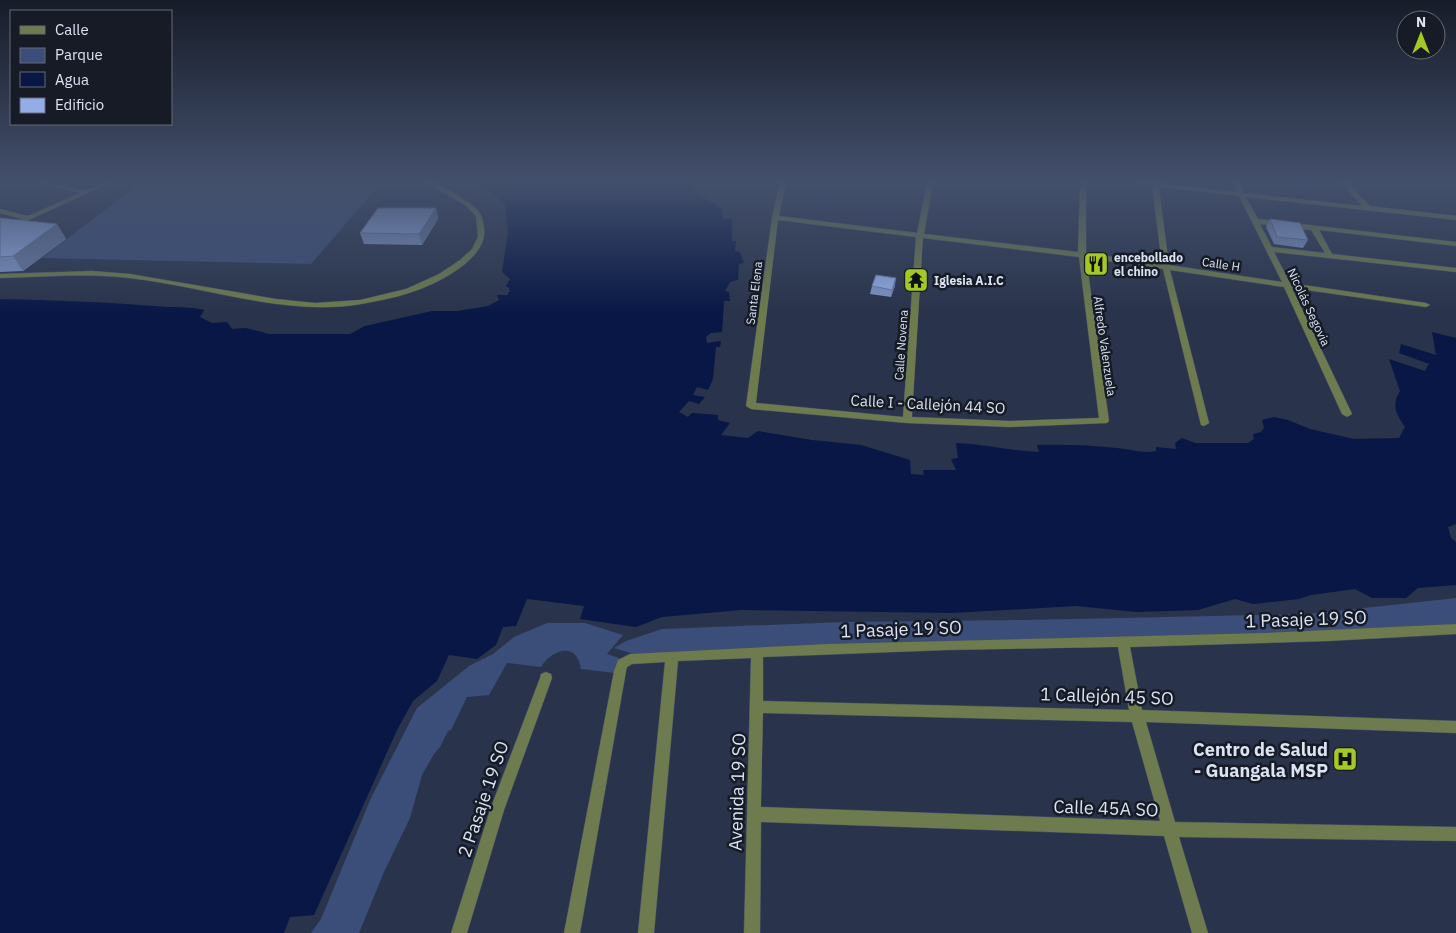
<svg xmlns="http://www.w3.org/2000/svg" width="1456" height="933" viewBox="0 0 1456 933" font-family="'IBM Plex Sans',sans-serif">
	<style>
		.green { fill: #3b4e79 }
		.water { fill: #081745 }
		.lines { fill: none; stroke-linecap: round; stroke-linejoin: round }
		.street-casing { stroke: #464f66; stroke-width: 1 }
		.street { fill: #6d7b4e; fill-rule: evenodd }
		.wall { fill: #7e95c7 }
		.shaded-wall { fill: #6679a2 }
		.building { fill: #92ade7; stroke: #6679a2 }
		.labels { text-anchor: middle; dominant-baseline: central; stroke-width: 5; stroke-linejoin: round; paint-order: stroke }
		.far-poi-label { font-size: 12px; font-weight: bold; fill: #dce3f3; stroke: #161b26; text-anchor: start }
		.far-street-label { font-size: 12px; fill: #dce3f3; stroke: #161b26 }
		.street-label { font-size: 15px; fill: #dce3f3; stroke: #161b26 }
		.near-street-label { font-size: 18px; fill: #dce3f3; stroke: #161b26 }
		.near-poi-label { font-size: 18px; font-weight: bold; fill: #dce3f3; stroke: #161b26; text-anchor: end }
	</style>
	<rect width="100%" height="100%" fill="#29334b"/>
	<path class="green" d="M140,183H381L311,264L42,258Z
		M1456,598V623L1448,625L1280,634L634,654L614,648L626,641L662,629L844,622L1024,620L1308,614Z
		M547,623H585L623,635L607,654L619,658L615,673L581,669C577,641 552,649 541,667L507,663L489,695L467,697L451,730L448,731L440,747L434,754L422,775L410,818L384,872L359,933H311L321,919L371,798L417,708L469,666L493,654L514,637Z"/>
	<path class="water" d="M479,183H673L675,186L688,185L697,193L722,209L723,219H732V241H736L735,251L740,252L744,263L739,264L738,280L730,282L725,291L729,292L730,301H724L722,332L711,333L706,337L707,343L721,341L720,347H716L713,379L708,390L697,387L693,395L705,397L699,404L689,401L679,412L688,417L692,413L718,415V420L730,423L721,435L748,438L758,431L812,440L861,445L910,460L911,474L924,475L923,470H956L951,459L958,458L956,443C983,444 1011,451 1039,452L1037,445C1064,444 1090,445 1117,448C1130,449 1144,454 1156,451V447L1176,449L1175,443L1182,438L1195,443H1248L1254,439L1253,434L1261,432L1264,428L1262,420L1274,417L1288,420L1310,429L1354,439L1399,438L1405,427C1396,413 1391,406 1400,391L1389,359L1425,371L1429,364L1399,353L1401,344L1436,355L1432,332L1456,338V524L1448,527L1451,538L1456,542V585L1418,588L1406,598H1372L1355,589L1311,595L1299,599L1253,604L1235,599L1198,610L1137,612L1076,606L952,613L741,610L662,617L636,627L580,619L584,606L527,599L516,626L503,627L496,645L477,659L449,655L437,681L413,701L397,730L314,915L290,917L284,933H0V299C52,300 103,302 154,306C171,308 188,306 204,310L200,317L212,323L227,322L232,329L246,328L269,334H350L365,326L432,311H457L488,306L499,300L497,295H507L510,291L509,288L506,286L510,279L502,272L508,233L505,204Z"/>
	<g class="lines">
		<defs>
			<path id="street" d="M42,183C54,183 79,191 87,190C96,188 99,183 110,183L0,233V228L22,219L0,213V209L28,216L80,193Z
				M426,183C428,183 431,182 434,183C441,185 467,200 473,206C481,213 483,217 484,228C489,259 435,285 409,293C394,298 377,301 361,304C287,317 203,286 129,278C86,273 43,277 0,278V274L92,271L130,274L276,299L315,303L360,300L406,289L439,274L460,260L472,249L478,237L476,216L465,205Z
				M780,183H786L779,216L917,233L927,183H933L924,234L1078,252L1080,183H1086V253L1162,264L1152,186L1141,185L1138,183H1157L1237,192L1233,183H1239L1244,193L1362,206L1342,183H1348L1370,206L1456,216V220L1246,197L1258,219L1456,242V246L1319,230L1332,254L1456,268V272L1274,252L1290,283L1426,303L1430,305L1426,307L1292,288L1352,414L1347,417L1342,414L1284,287L1170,270L1209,423L1204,426L1201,425L1163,269L1086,258L1109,421L1107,423L1010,427L907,423L751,409L746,406L772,218ZM1159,187L1239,196L1282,282L1169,265ZM778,220L916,237L903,417L756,403ZM1260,224L1311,230L1325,253L1272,247ZM923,238L1079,257L1099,418L1010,421L912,417Z
				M1456,624V634L1328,641L1130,647L1142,710L1456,721V733L1146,722L1175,822L1456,827V841L1179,837L1208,933H1192L1164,836L761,822L760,933H744L751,658L678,661L654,933H638L665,662L632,664L627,667L626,671L580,933H564L614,671L618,660L630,654L828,644L1265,633ZM1118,647L1129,710L763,701V657L946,650ZM763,713L1132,722L1160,821L761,807Z
				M546,672L551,674L552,678L504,810L467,933H451L490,810L540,678L541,674Z"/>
		</defs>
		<use href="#street" class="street-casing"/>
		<use href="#street" class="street"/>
	</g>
	<path class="wall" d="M436,208L438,219L422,245L364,244L360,233Z
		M0,218L57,224L66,239L23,271L0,272Z
		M1270,219L1308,240L1303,248L1274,244L1266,227Z
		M872,286H895L891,297L870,294Z"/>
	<path class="shaded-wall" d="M436,208L438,219L422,245L419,234Z
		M57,224L66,239L23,271L13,256Z
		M896,278L895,286L891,297L892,290Z"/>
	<path class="building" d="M378,208H436L419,234L360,233Z
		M0,218L57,224L13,256L0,257Z
		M1270,219L1300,223L1308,240L1277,237Z
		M876,275L896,278L892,290L872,286Z"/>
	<linearGradient id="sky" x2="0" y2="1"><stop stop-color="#171c29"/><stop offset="0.58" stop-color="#43506c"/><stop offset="1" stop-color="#43506c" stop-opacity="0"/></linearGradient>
	<rect width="1456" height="313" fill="url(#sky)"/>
	<defs>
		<symbol id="restaurant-square" viewBox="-11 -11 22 22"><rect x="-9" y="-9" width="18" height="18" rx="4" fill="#a4c824" stroke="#161b26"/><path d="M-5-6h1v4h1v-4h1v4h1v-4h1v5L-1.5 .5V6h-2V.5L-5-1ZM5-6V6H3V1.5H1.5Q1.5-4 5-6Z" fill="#111"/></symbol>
		<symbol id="temple-square" viewBox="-11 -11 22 22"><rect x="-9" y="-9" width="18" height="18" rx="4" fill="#a4c824" stroke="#161b26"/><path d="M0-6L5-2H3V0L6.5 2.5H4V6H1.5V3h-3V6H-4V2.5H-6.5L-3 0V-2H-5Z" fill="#111"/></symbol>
		<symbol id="hospital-square" viewBox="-11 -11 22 22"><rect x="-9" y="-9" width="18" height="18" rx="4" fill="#a4c824" stroke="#161b26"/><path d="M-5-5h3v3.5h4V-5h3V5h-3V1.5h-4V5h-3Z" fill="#111"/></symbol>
	</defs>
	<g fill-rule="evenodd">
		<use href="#restaurant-square" x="1082" y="250" width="28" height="28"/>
		<use href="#temple-square" x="902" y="266" width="28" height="28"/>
		<use href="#hospital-square" x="1331" y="745" width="28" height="28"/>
	</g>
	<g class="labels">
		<g class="far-poi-label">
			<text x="1114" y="257">encebollado<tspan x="1114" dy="14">el chino</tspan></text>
			<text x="934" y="280">Iglesia A.I.C</text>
		</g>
		<g class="far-street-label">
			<text transform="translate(1221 264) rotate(8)">Calle H</text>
			<text transform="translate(754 293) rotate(-83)">Santa Elena</text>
			<text transform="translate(1309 307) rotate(65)">Nicolás Segovia</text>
			<text transform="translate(901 345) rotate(-86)">Calle Novena</text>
			<text transform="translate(1105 346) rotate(82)">Alfredo Valenzuela</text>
		</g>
		<g class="street-label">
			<text transform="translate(928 404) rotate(3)">Calle I - Callejón 44 SO</text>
		</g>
		<g class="near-street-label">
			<text transform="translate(1306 619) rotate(-2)">1 Pasaje 19 SO</text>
			<text transform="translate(901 629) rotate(-2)">1 Pasaje 19 SO</text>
			<text transform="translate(1107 696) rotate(2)">1 Callejón 45 SO</text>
			<text transform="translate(737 792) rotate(-88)">Avenida 19 SO</text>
			<text transform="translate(483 799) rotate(-71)">2 Pasaje 19 SO</text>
			<text transform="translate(1106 808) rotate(2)">Calle 45A SO</text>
		</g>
		<g class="near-poi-label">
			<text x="1328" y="749">Centro de Salud<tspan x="1328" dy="21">- Guangala MSP</tspan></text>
		</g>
	</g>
	<rect x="10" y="10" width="162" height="115" fill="#161b26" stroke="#656b78"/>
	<rect x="20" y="26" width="25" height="8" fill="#6d7b4e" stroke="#656b78"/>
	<text x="55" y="35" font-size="15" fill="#dce3f3">Calle</text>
	<rect x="20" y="48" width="25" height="15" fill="#3b4e79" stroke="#656b78"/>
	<text x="55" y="60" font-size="15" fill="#dce3f3">Parque</text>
	<rect x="20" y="72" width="25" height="15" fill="#081745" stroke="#656b78"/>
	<text x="55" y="85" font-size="15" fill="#dce3f3">Agua</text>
	<rect x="20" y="98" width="25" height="15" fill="#92ade7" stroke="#656b78"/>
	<text x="55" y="110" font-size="15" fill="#dce3f3">Edificio</text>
	<g transform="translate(1421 35)"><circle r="24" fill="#161b26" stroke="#656b78"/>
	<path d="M0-4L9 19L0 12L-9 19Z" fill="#a4c824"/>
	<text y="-8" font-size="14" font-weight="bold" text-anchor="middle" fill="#dce3f3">N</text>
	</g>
</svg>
